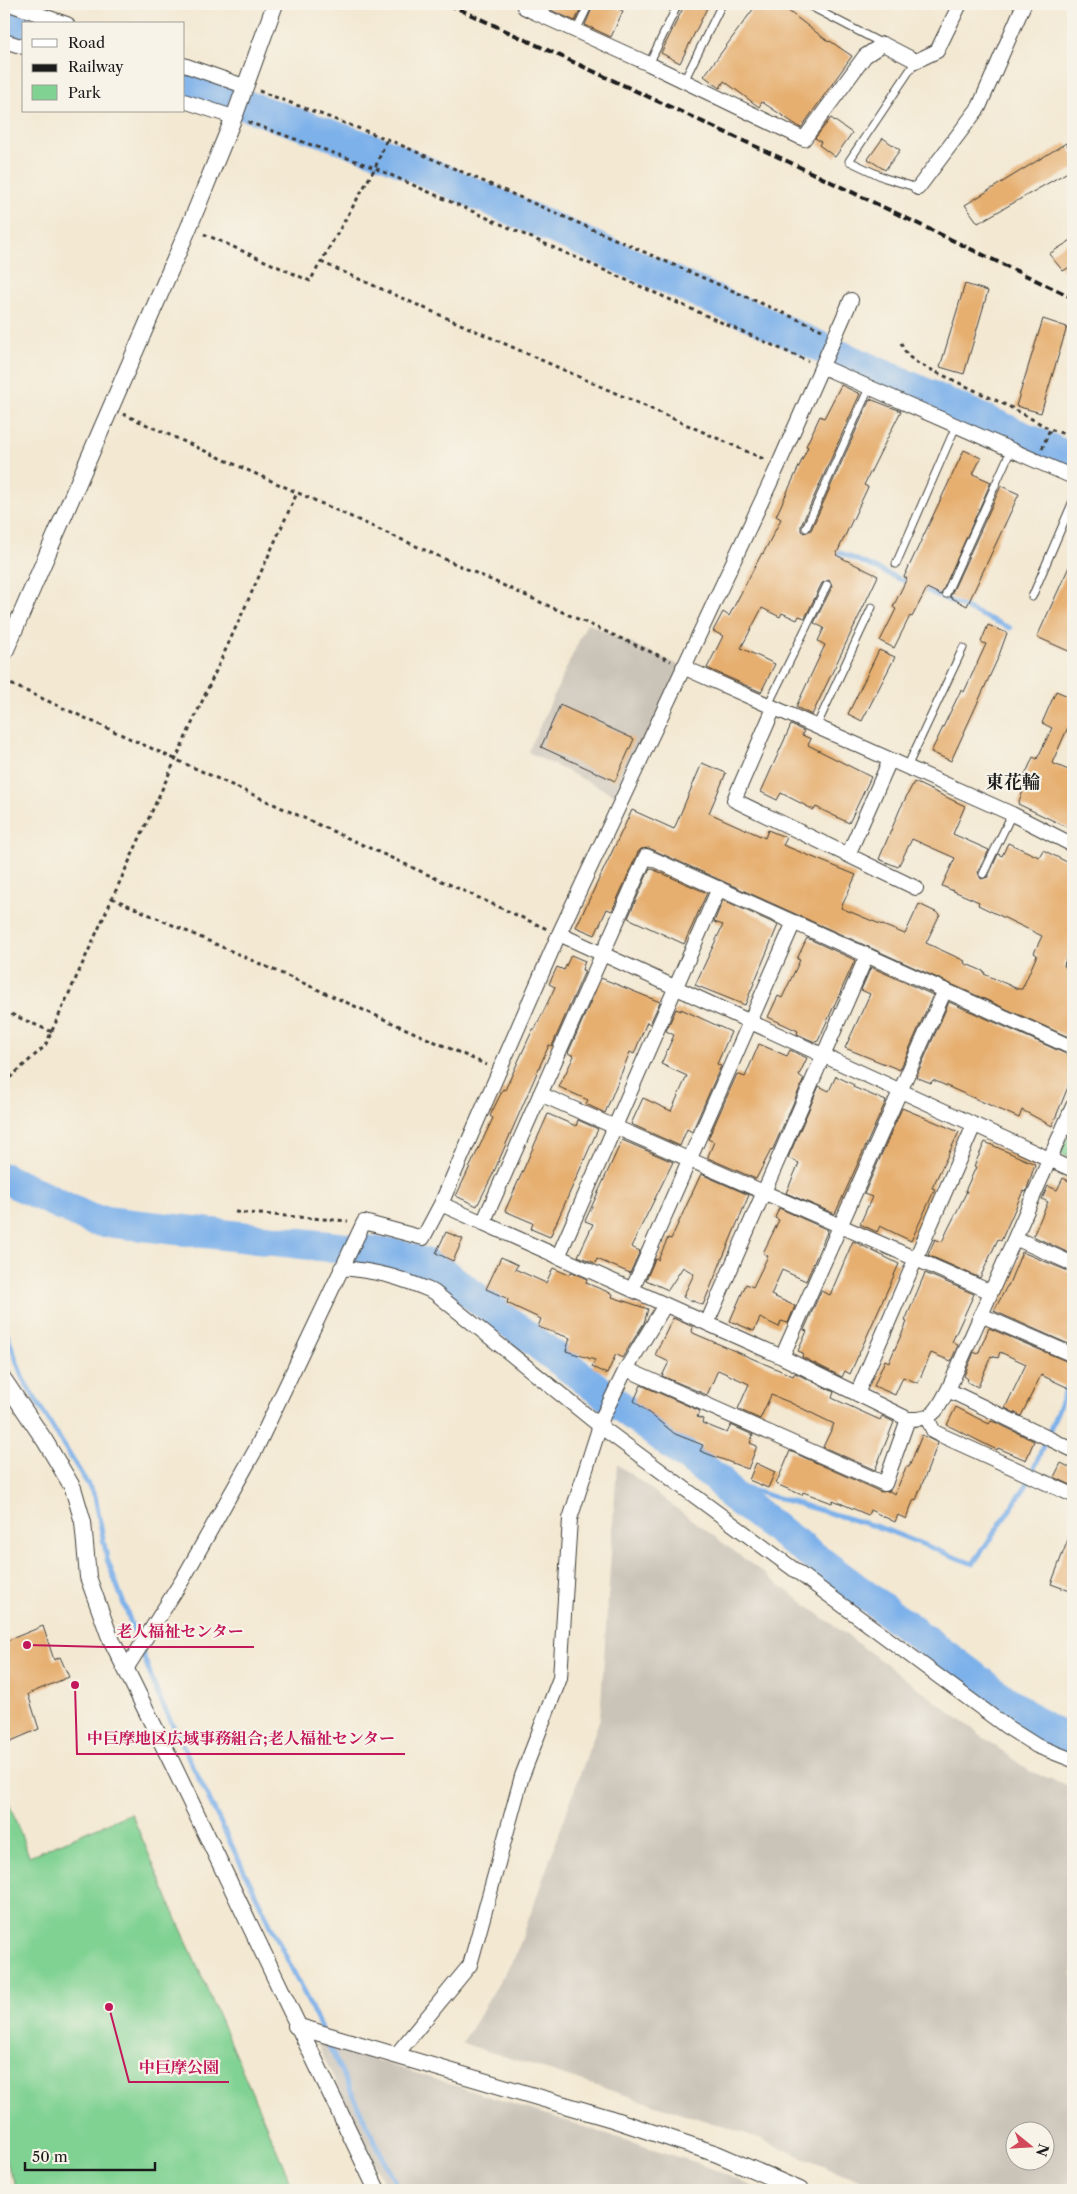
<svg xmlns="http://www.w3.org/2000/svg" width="1077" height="2194" viewBox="0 0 1077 2194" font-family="'Libre Caslon Text','Noto Serif JP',serif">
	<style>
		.industrial { fill: #cac3b8; fill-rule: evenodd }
		.green { fill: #80d293; stroke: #4e7758 }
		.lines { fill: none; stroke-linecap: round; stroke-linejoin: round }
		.stream { stroke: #7db1ea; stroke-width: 5 }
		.river { stroke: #7db1ea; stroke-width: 31 }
		.building { fill: #e6af70 }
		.service-casing { stroke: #3c3b37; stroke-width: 9 }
		.minor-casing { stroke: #3c3b37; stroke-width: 16 }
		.tertiary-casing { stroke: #3c3b37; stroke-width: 18 }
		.path { stroke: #3c3b37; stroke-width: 3; stroke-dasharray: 4 4; stroke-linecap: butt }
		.service { stroke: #fff; stroke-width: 7 }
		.minor { stroke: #fff; stroke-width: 14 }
		.tertiary { stroke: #fff; stroke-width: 16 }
		.rail { stroke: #1c1c1c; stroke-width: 4; stroke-dasharray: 8 4; stroke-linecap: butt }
		.labels { text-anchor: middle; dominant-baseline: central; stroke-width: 4.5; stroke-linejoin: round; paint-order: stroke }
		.quarter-label { font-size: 18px; font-weight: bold; fill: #1c1c1c; stroke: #f7f3e8 }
		.leader { fill: none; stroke: #c2185b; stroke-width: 2 }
		.callout-dot { fill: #c2185b; stroke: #f7f3e8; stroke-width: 2 }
		.callout-label { font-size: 16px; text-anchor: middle; font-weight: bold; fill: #c2185b; stroke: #f7f3e8; stroke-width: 4.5; stroke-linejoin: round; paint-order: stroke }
	</style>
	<rect width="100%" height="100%" fill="#f7f3e8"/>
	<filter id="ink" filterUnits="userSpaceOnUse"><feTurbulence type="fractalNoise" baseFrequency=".02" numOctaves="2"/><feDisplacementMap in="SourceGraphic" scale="10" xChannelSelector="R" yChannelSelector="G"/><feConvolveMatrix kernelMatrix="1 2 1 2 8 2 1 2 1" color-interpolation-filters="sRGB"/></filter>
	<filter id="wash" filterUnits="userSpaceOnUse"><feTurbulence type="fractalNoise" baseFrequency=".0096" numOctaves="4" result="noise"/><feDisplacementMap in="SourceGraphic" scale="20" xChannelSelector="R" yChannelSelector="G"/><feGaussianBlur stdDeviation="1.12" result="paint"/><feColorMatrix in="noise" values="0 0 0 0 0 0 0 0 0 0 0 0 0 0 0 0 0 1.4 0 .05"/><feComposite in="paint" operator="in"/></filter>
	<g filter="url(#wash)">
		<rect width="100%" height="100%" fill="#f3e8d2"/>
		<path class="industrial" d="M587,623L683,667L623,799L528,752Z
			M617,1464L1029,1771L1073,1787V2190H883L747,2134L462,2043L516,1955L600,1718ZM1014,2132H1044V2162H1014Z
			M316,2041L700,2164L761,2190H387Z"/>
		<path class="green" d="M1073,1125V1159L1060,1154Z
			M4,1790L29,1856L131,1813L294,2190H18L4,2158Z"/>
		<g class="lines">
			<path class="stream" d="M832,549L911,584
				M921,588L1010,628
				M4,1325L23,1379L95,1496L107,1559L158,1695L322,2030
				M720,1481L881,1528L973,1564L1028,1483L1073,1373
				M325,2038L399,2190"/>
			<path class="river" d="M4,25L24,31
				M184,84L386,154L1073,459
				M4,1178L92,1220L396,1254L424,1263L445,1274L720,1481L730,1494L1027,1716L1052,1732L1073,1740"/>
		</g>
		<g id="blocks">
			<path class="building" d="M537,4H583L575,21Z
				M594,4H609L623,11L611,37L585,25Z
				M685,4H709L680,63L661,53Z
				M757,4H779L829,42L830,41L852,56L801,128L762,102L759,107L724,81L720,88L704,76Z
				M831,118L852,133L835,157L819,145L821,142L815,138Z
				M883,138L900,150L885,170L868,159Z
				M1066,143L1073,155V169L978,223L965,205Z
				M1073,239V265L1063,271L1049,254Z
				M965,284L988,291L964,374L940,367Z
				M1043,319L1067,327L1041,413L1016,406Z
				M841,385L860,394L801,526V531L804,533L811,530L870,399L901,411L864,485L868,487L836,555L878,576L812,715L796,707L825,645L818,641L824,628L814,623L832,587L829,580L822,583L805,618L799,616L797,620L782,613L780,617L762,608L741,648L775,664L761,692L707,668L723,636L713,631L723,612L729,616L762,553L763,554L781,519L776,516L808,447L806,446L820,416L824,418Z
				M964,450L981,458L973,474L991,482L941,595L927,588L912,617L910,616L894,648L880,641L896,609L893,607L907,578L904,577Z
				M1001,486L1019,494L967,606L950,597Z
				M1073,558V653L1037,637Z
				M988,625L1007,633L998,658L951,761L931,752L961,690L964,692L986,644L981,642Z
				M879,650L895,657L862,721L848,714Z
				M1056,691L1073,698V716L1052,763L1073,772V830L1018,804L1023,791L1019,789L1033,757L1037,759L1052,728L1042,723Z
				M560,705L634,739L615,781L541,747Z
				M791,725L804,731L802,735L811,739L808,745L871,777L849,823L816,807L814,810L781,793L777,800L761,792Z
				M702,763L726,773L709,813L765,838L768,830L787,838L783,845L856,875L841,908L870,920L905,934L919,904L940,914L926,943L965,961L964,963L985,972L984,974L1018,989H1022L1037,955L1034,953L1042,936L978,905L979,902L942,886L955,858L912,839L898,867L879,859L900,809L914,782L965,806L953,834L989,850L978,872L981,879L988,877L998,854L1002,856L1008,843L1039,857L1043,850L1073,865V951L1068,953L1064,965L1067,970L1073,968V1039L649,848L641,849L638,852L612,911L607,909L595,935L576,927L632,810L674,829Z
				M650,868L707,893L684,944L628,918Z
				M723,900L778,925L745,1005L695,985L723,925L714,922Z
				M807,938L855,960L818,1041L815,1042L797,1034L798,1031L768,1017L778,996L782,998L800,960L797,959Z
				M571,955L585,961L582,970L585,971L552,1046L549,1045L493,1174L477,1206L456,1196L493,1118L490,1116L503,1089L505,1090L533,1029H535L555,987L549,984L557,967L564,970Z
				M871,967L933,995L900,1070L845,1048L870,994L861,990Z
				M601,978L660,1002L650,1024L647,1022L634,1054L630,1052L605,1113L586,1104L588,1100L559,1087L574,1056L568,1053Z
				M949,1002L1073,1057V1075L1052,1126L1022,1110L1019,1118L933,1080L931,1083L916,1077Z
				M676,1009L681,1011V1009L731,1032L717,1064L721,1066L692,1132L687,1129L680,1146L631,1124L643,1098L671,1111L687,1076L661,1064L674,1035L666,1031Z
				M759,1044L787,1056L790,1050L807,1058L799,1075L804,1079L772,1151L771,1150L756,1179L708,1158V1156L714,1142L708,1139L737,1074L745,1077Z
				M836,1076L854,1085L853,1087L886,1101L835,1214L786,1193L799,1163L788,1158L819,1086L829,1091Z
				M902,1108L959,1132L932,1188L935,1189L911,1241L880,1226L877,1232L860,1224L872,1197L864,1194Z
				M548,1114L576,1126L578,1120L598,1129L550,1237L531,1229L533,1223L505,1211Z
				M622,1140L673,1162L631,1247L640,1251L630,1273L597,1259L595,1263L578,1256L593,1224L585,1221Z
				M985,1142L1035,1164L1026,1192L1023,1191L1001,1241L998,1239L980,1278L928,1255L935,1239L942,1242L948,1229L967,1191H965L976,1167L974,1166Z
				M701,1174L749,1195L703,1305L683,1297L694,1274L683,1267L668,1290L646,1280L655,1259L658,1260L668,1238L671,1239Z
				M1063,1178L1073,1183V1255L1033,1236L1048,1202L1042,1199L1048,1186L1057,1190Z
				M779,1208L828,1230L806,1281L782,1270L771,1295L795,1306L788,1323L781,1321L779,1327L760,1318L754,1331L730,1321L746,1284L753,1287L768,1256L763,1253L779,1220L775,1218Z
				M446,1232L463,1239L453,1261L436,1253Z
				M853,1241L899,1264L850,1374L845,1371L842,1377L802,1357L803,1353L798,1351L807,1331L804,1330L821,1291L830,1295Z
				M1022,1252L1073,1273V1346L994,1311L1007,1286H1008Z
				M501,1257L518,1265L515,1269L546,1283L553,1268L569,1275L571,1272L587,1279L586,1283L613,1294L612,1297L648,1309L644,1323L622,1358L616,1354L607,1374L592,1367L595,1360L566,1351L570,1338L538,1327L541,1319L507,1303L508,1299L486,1289Z
				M925,1273L974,1294L952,1342L958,1345L951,1361L931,1353L918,1383L903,1377L895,1395L874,1386L885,1360L889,1362L907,1322L905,1321Z
				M673,1318L693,1327L692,1331L693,1333L793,1376L795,1373L834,1392L832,1398L880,1420L882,1416L894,1422L875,1470L823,1447L834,1424L789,1402L771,1395L760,1419L738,1409L749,1384L718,1370L707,1395L662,1376L669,1362L655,1355Z
				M989,1328L1073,1364V1390L1041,1375L1021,1416L1005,1408L1026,1364L1000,1352L998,1358L991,1356L978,1387L967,1382L968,1379L964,1376L974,1352L978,1354Z
				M641,1385L700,1411L697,1417L703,1419L702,1423L727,1433L731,1425L753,1435L750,1443L757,1446L748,1469L700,1451L703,1445L675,1434L634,1401Z
				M956,1407L989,1424L991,1421L997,1423L1034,1441L1026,1460L998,1448L997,1450L947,1425Z
				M922,1435L938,1443L916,1500L914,1499L906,1519L898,1515L895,1522L870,1510L868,1515L833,1500L832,1503L803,1492L802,1495L776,1484L790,1451L881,1492L889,1491L895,1494L906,1467H909Z
				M756,1463L775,1472L768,1488L749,1480Z
				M1061,1463L1073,1469V1486L1054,1477Z
				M1072,1529H1073V1592L1051,1584Z
				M43,1626L54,1660L60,1657L69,1677L28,1694L39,1729L4,1744V1642Z"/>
		</g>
	</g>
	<g filter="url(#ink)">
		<use href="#blocks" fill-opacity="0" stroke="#3c3b37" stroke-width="1"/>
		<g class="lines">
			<defs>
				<path id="service" d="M806,4L883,44
					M576,31L589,4
					M916,61L849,161L885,178L918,188
					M649,64L678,4
					M684,81L722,4
					M806,528L869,388
					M896,564L956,426
					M946,594L1011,450
					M1032,597L1073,501
					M768,705L827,585
					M816,727L872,607
					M907,767L963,648
					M983,874L1012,814
					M1069,965L1073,956"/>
				<path id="minor" d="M9,4L67,24
					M526,4L524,7L532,11L649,64L804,139L865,56L883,44L916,61L937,51L960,4
					M4,41L24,47
					M184,65L244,86
					M184,101L233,117
					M918,188L979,107L1024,4
					M823,367L1073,477
					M683,667L1012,814L1073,845
					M774,708L734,800L916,888
					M848,855L890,760
					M559,934L1073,1170
					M540,1094L991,1292
					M441,1204L782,1357L908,1419C935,1420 936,1411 948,1390L1073,1106
					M483,1223L646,856L1073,1048
					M1015,1238L1073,1264
					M558,1257L719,888
					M341,1268C378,1271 399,1277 434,1292L600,1426L1007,1727L1037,1746L1073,1760
					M632,1290L794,922
					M981,1315L1073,1355
					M707,1323L867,955
					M782,1357L945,990
					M626,1369L885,1484L908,1419
					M948,1390L1073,1450
					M857,1394L974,1125
					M927,1418L934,1432L1073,1495
					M126,1669L183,1579L256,1449L364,1222L423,1238L441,1204L559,934L778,466L851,300
					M396,2055L470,1965L522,1776L560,1678L570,1519L603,1416L626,1369L665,1305"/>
				<path id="tertiary" d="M4,654L189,227L236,112L275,4
					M4,1380L45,1441L73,1488L83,1522L88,1577L109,1635L173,1765L377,2190
					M296,2026L609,2118L717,2154L800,2190"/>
			</defs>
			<use href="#service" class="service-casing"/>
			<use href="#minor" class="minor-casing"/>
			<use href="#tertiary" class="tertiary-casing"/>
			<path class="path" d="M259,91L387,139L822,330
				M248,122L375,168L808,361
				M204,234L310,281L375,168L387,139
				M321,262L766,460
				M901,343L907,355L917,363L1010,407L1050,429L1073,437
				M123,414L671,661
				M1042,449L1050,429
				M4,681L547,929
				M112,898L487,1065
				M4,1011L52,1032
				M4,1083L45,1046L297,493
				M235,1212L348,1221"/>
			<use href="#service" class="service"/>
			<use href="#minor" class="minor"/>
			<use href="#tertiary" class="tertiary"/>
			<path class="rail" d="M448,4L787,161L1073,298"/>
		</g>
	</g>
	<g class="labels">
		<g class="quarter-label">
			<text x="1013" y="782">東花輪</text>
		</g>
	</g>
	<path class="leader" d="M27 1645L106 1647H254M75 1685L77 1754H405M109 2007L129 2082H229"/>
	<g class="callout-dot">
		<circle cx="27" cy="1645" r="5"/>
		<circle cx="75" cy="1685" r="5"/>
		<circle cx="109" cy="2007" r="5"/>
	</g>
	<g class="callout-label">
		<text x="180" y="1637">老人福祉センター</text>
		<text x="241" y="1744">中巨摩地区広域事務組合;老人福祉センター</text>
		<text x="179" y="2073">中巨摩公園</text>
	</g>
	<rect width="1077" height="2194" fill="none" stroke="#f7f3e8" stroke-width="20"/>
	<rect x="22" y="22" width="162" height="90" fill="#f7f3e8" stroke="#9f9d96"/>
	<rect x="32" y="39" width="25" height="8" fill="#ffffff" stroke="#9f9d96"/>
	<text x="68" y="48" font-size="15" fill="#1c1c1c">Road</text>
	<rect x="32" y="64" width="25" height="8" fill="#1c1c1c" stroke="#9f9d96"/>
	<text x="68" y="72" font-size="15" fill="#1c1c1c">Railway</text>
	<rect x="32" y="85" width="25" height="15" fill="#80d293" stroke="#9f9d96"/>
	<text x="68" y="98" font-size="15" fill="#1c1c1c">Park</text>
	<g transform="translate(1030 2146) rotate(108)"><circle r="24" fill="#f7f3e8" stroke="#9f9d96"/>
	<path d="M0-4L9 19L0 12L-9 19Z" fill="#d1495b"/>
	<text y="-8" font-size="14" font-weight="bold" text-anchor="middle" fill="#1c1c1c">N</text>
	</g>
	<path d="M25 2162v8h130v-8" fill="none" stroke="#1c1c1c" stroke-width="2.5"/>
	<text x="32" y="2162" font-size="15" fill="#1c1c1c" stroke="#f7f3e8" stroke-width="4" paint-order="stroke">50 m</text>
</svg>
